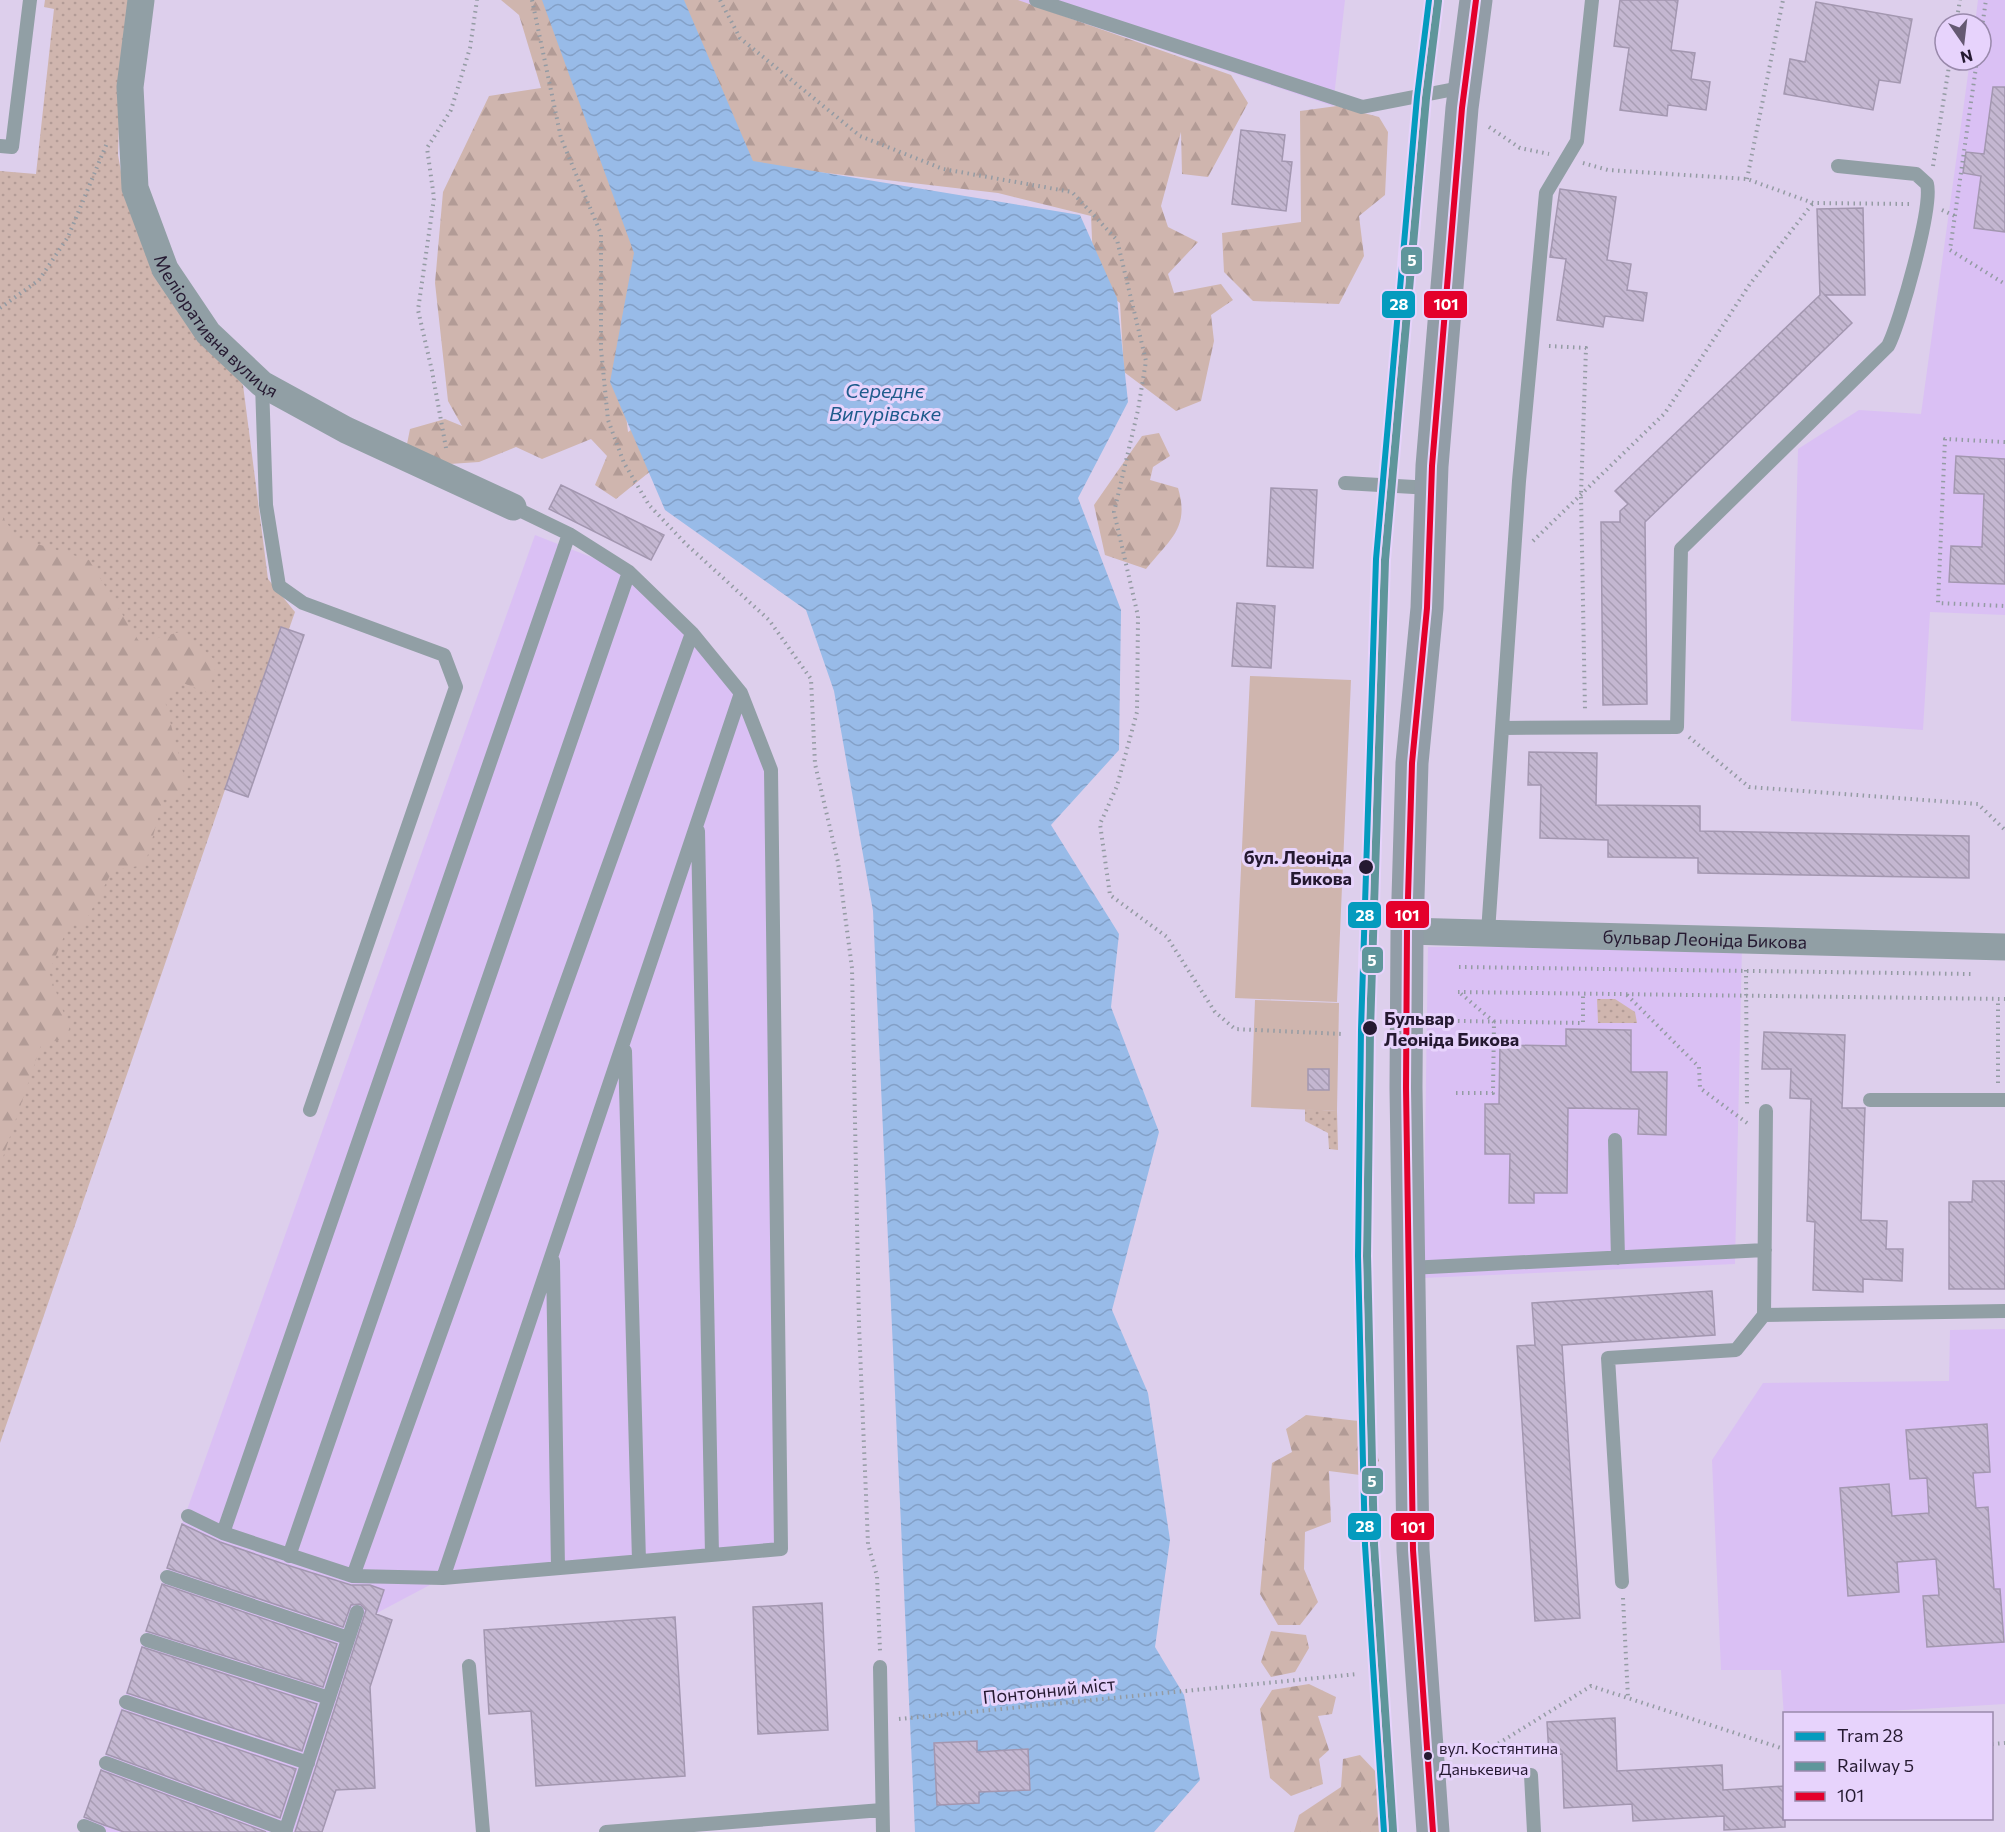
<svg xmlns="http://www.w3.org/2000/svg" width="2005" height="1832" viewBox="0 0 2005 1832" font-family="Commissioner,sans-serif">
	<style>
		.built { fill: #dac0f4 }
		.grass { fill: url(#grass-dots) }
		.forest { fill: url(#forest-firs) }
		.pitch { fill: #cfb5ae }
		.water { fill: url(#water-waves) }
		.building { fill: url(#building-back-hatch); stroke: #a397b0; stroke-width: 1.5 }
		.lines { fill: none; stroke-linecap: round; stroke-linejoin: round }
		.path { stroke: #949ba3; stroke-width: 4; stroke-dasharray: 1.5 4.5; stroke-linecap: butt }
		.lane { stroke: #919fa5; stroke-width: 14 }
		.street { stroke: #919fa5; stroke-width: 27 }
		.secondary { stroke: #929da7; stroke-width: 33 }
		.bus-1-casing { stroke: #e7d3fc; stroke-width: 10 }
		.bus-1 { stroke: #e4002b; stroke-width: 6 }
		.rail-1-casing { stroke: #e7d3fc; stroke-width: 12 }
		.rail-1 { stroke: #5f969b; stroke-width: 8 }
		.tram-1-casing { stroke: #e7d3fc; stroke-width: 10 }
		.tram-1 { stroke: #049bbe; stroke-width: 6 }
		.stop-dot { fill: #251931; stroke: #e7d3fc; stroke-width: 2 }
		.labels { text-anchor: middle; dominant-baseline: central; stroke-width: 6; stroke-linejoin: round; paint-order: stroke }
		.bus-label { font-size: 16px; fill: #251931; stroke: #e7d3fc; text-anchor: start }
		.street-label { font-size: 18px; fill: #251931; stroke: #e7d3fc }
		.stop-label { font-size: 18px; font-weight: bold; fill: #251931; stroke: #e7d3fc; text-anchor: end }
		.water-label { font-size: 20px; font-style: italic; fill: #1e5b8c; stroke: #e7d3fc }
		.line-badge { stroke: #e7d3fc; stroke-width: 2 }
		.badge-label { font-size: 16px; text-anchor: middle; font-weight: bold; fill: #fff }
	</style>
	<defs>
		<pattern id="grass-dots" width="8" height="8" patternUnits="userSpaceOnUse" patternTransform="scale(1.5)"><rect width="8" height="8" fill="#cfb5ae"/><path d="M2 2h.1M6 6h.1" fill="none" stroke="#b29b96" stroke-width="1.8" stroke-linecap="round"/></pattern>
		<pattern id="forest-firs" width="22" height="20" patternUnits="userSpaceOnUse" patternTransform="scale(1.5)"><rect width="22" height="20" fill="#cfb5ae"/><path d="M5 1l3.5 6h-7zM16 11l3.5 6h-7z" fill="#b29b96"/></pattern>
		<pattern id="water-waves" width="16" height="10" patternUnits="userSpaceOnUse" patternTransform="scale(1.5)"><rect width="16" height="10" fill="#98bbe8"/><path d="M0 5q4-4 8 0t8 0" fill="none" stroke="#83a0c7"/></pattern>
		<pattern id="building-back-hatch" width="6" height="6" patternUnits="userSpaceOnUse" patternTransform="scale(1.5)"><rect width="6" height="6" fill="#c4b7d1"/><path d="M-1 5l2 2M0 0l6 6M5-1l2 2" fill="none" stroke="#a89db4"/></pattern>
	</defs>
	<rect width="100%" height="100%" fill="#ddcfec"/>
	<path class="built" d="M1014,0H1345L1333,106Z
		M1978,0H2005V615L1930,612L1923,730L1791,721L1798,449L1859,410L1921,414L1970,60H1981V24H1975Z
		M535,535L629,572L741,693L771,770L781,1549L443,1578L377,1613L368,1610L392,1620L322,1832H80L182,1524Z
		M1428,947H1742L1735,1264L1423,1278Z
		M2005,1329V1704L1853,1713L1784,1714V1718L1781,1670H1721L1712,1460L1763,1383L1949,1381L1950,1330Z"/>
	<path class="grass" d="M45,0H130L120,87L118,155L125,194L225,361L243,385L268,579L295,612L289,629L281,627L0,1443V171L36,174L54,9L44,7Z
		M1597,999H1615L1635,1012L1637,1023H1598Z
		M1305,1109L1337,1111L1338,1150L1329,1149L1328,1133L1305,1121Z"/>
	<path class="forest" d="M501,0H562L649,169L624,398L628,432L656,415L673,453L616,499L595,485L607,456L591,439L542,459L516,447L479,462L435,465L406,449L410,429L445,419L462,426L448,401L435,283L443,192L489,96L541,88L519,15Z
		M677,0H1018L1231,75L1248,103L1208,177L1182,174L1181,132L1161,206L1168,227L1198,242L1168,274L1174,293L1221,284L1233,300L1211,315L1214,341L1201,401L1176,411L1124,372L1120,303L1094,283L1091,216L998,193L749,164Z
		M1337,106L1379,117L1388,132L1385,195L1359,216L1364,256L1339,304L1253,301L1224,272L1222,233L1301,222L1300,111Z
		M1159,433L1170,456L1153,467L1150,480L1178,488C1190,528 1170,539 1146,569L1105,555L1094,505L1142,436Z
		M0,514L18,538L89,560L140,643L183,631L217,662L208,693L183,683L164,697L188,792L163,800L145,865L113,870L85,922L68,927L49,972L72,1036L41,1045L0,1166Z
		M1306,1415L1358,1421L1370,1427L1379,1461L1360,1475L1329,1471L1331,1522L1305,1532L1304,1569L1318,1602L1300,1625H1278L1260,1594L1272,1463L1292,1452L1286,1429Z
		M1271,1631L1306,1635L1309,1648L1295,1672L1271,1677L1261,1662Z
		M1309,1684L1336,1697L1332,1714L1318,1716L1329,1750L1319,1759L1323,1784L1291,1796L1270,1778L1260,1709L1272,1690Z
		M1360,1755L1377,1773L1379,1832H1294L1299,1815L1341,1787L1343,1759Z"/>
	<path class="pitch" d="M1250,676L1351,680L1337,1002L1235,998Z
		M1255,1000L1339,1003L1337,1111L1251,1107Z"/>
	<path class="water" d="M542,0H684L753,161L1080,215L1117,298L1128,402L1078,498L1121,610L1119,750L1051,825L1119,934L1111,1007L1159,1132L1112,1310L1148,1393L1170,1540L1155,1647L1184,1695L1200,1780L1154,1832H915L873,911L834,691L806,610L665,510L610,382L634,253Z"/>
	<path class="building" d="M1620,0H1678L1671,50L1695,53L1691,79L1710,82L1706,110L1668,105L1667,116L1620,110L1629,48L1614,46Z
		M1816,2L1912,19L1900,83L1879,80L1873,110L1784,94L1790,59L1805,62Z
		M1993,87H2005V232L1974,228L1981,176L1963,173L1966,152L1984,154Z
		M1241,130L1285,135L1282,161L1292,162L1286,211L1232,204Z
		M1560,189L1616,197L1607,260L1631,264L1627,290L1647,293L1643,321L1605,316L1603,327L1557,320L1566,259L1550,257Z
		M1863,208L1865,295H1825L1852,323L1645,522L1647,704L1603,705L1601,522H1620V511L1628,504L1615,491L1820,295L1817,209Z
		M1956,456L2005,459V584L1949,582L1951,546L1982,547L1984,494L1954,493Z
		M561,485L664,535L651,560L549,509Z
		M1271,488L1317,490L1313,568L1267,566Z
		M1237,603L1275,606L1271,668L1232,666Z
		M281,627L304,635L248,797L225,789Z
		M1529,752L1597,753L1596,805L1700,806V831L1969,836V878L1698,873V858L1608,857V840L1540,838L1541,785H1528Z
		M1566,1029L1631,1030V1072H1667L1666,1135L1638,1134L1639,1109L1568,1108L1567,1193H1534V1203H1509L1510,1154H1485V1104H1499L1500,1045L1566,1046Z
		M1764,1032L1845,1035L1842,1108H1865L1861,1220L1887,1221L1886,1249H1903L1902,1281L1863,1279V1292L1813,1290L1815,1222L1807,1221L1811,1099L1790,1098L1791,1069H1762Z
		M1308,1069H1329V1090H1308Z
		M1973,1181H2005V1289H1949V1202H1972Z
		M1712,1291L1715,1335L1562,1345L1580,1618L1535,1621L1517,1346L1535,1345L1532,1303Z
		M1987,1424L1990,1472L1973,1473L1976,1508L1988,1507L1994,1589H2000L2004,1642L1927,1647L1923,1596L1939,1595L1936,1559L1897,1562L1899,1592L1848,1596L1840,1488L1889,1484L1892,1516L1929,1513L1927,1478L1910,1479L1906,1430Z
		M182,1524L220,1542L287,1565L351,1585H370L384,1590L376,1614L392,1620L370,1687L375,1788L336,1790L322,1832H295L366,1610L360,1604L351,1605L343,1627L167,1568Z
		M162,1584L337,1644L323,1687L146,1631Z
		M822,1603L828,1730L758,1734L753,1607Z
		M675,1617L685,1776L536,1786L531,1711L489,1714L484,1630Z
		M142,1647L317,1704L302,1751L127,1693Z
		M122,1710L296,1769L280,1818L106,1754Z
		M1615,1718L1617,1771L1722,1765L1723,1790L1785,1786V1827L1724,1830V1816L1633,1821L1632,1804L1564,1808L1562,1754L1549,1755L1547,1722Z
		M977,1741V1752L1028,1749L1030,1790L979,1792V1803L937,1805L934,1743Z
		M101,1770L103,1771L266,1832H124L104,1825L84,1817Z"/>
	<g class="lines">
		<path class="path" d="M532,0L561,138L601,234V349L608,420L624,463L649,505L685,543L769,620L811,679L815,764L838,862L852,968L859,1325L868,1544L877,1576L880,1651
			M720,0L740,38L860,136L943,169L1072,192L1117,240L1146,361L1138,410L1114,512L1138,616L1137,712L1117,786L1100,824L1110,895L1167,937L1215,1012L1235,1029L1342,1034
			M1956,24L1960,0
			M1981,34L1986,0
			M1977,60L1950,250L2005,284
			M1489,127L1520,148L1549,154
			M1583,163L1608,170L1747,179L1813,203L1909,204
			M1933,166L1950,60
			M1747,179L1783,0
			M1942,210L1955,216
			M0,308L39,280L68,237L107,143
			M1549,346L1586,348L1581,494L1585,711
			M2005,442L1945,439L1938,603L2005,606
			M446,448L432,371L418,310L434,198L427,148L451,110L470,48L477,0
			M1533,541L1665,413L1750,284L1813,203
			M1689,737L1749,787L1978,804L2005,830
			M1459,967L1971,974
			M1746,970L1747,1107
			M1458,992L2005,999
			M1627,995L1699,1067L1700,1088L1747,1123
			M1458,1021L1583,1023V994
			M1998,1083V1000
			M1456,1093H1493L1494,1022L1459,992
			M1623,1598L1628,1698
			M899,1719L1358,1674
			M1992,1744L2005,1743
			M1483,1753L1591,1686L1784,1749"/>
		<path class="lane" d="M1036,0L1362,107L1465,87
			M0,146L12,147L30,0
			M262,384L266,505L279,586L303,603L444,655L456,687L310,1110
			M1345,483L1431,488
			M1502,728L1677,727L1681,549L1888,346C1900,323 1933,207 1927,184L1916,174L1838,166
			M698,831L712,1555
			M1488,932L1519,481L1546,193L1577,141L1592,0
			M625,1051L639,1561
			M1870,1100H2005
			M1615,1140L1618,1258
			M553,1261L558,1568
			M1409,1268L1765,1250
			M1764,1315L2005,1311
			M188,1516L223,1533L353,1576L443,1578L781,1549L771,770L741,693L692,633L629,572L569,534L513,507
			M223,1533L569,534
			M289,1556L629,572
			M353,1576L692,633
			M167,1577L348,1638
			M443,1578L741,693
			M1622,1582L1608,1358L1736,1350L1764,1315L1766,1111
			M147,1640L329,1698
			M469,1666L483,1832
			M880,1667L883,1832
			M126,1702L308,1763
			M106,1763L286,1830
			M1531,1775L1534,1832
			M84,1826L99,1832
			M285,1832L357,1612
			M606,1832L882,1810"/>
		<g class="street">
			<path id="s1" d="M141,0L130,87L135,188L165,269L208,333L262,384L346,430L513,507"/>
			<path id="s2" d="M1407,931L2005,947"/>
		</g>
		<path class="secondary" d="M1433,1832L1413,1550L1406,1088L1407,931L1412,763L1427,608L1432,466L1462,108L1476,0"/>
		<defs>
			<path id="bus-1" d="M1433,1832L1413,1550L1406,1088L1407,931L1412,763L1427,608L1432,466L1462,108L1476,0"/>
		</defs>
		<use href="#bus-1" class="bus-1-casing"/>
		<use href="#bus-1" class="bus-1"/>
		<defs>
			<path id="rail-1" d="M1393,1831L1374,1545L1367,1256L1370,1030L1385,560L1426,98L1438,1"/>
		</defs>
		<use href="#rail-1" class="rail-1-casing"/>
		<use href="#rail-1" class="rail-1"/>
		<defs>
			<path id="tram-1" d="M1384,1832L1365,1545L1358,1256L1361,1030L1376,559L1417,97L1429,0"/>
		</defs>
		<use href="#tram-1" class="tram-1-casing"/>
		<use href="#tram-1" class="tram-1"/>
	</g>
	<g class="stop-dot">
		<circle cx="1366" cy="867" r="8"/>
		<circle cx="1370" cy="1028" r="8"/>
		<circle cx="1428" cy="1756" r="5"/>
	</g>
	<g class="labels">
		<g class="bus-label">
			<text x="1439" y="1747">вул. Костянтина<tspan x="1439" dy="21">Данькевича</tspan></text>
		</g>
		<g class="street-label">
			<text stroke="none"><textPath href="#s1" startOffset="352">Меліоративна вулиця</textPath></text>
			<text stroke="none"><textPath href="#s2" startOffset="298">бульвар Леоніда Бикова</textPath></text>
			<text transform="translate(1049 1690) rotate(-6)">Понтонний міст</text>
		</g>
		<g class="stop-label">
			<text x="1352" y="857">бул. Леоніда<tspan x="1352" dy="21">Бикова</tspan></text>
			<text x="1384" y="1018" text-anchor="start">Бульвар<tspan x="1384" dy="21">Леоніда Бикова</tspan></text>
		</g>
		<g class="water-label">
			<text x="885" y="390">Середнє<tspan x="885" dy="23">Вигурівське</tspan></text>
		</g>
	</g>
	<g class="line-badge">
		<rect x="1400" y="246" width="23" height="29" rx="6" fill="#5f969b"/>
		<rect x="1381" y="290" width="35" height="29" rx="6" fill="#049bbe"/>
		<rect x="1423" y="290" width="45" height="29" rx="6" fill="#e4002b"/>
		<rect x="1385" y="900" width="45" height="29" rx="6" fill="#e4002b"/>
		<rect x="1347" y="901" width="35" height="28" rx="6" fill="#049bbe"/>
		<rect x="1361" y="946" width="23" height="28" rx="6" fill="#5f969b"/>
		<rect x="1361" y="1467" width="23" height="28" rx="6" fill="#5f969b"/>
		<rect x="1347" y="1512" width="35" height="29" rx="6" fill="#049bbe"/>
		<rect x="1390" y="1512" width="45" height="29" rx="6" fill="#e4002b"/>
	</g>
	<g class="badge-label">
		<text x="1412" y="266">5</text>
		<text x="1399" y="310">28</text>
		<text x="1446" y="310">101</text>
		<text x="1407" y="921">101</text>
		<text x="1365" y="921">28</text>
		<text x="1372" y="966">5</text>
		<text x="1372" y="1487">5</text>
		<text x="1365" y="1532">28</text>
		<text x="1413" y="1533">101</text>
	</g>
	<rect x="1783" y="1712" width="210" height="108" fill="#e7d3fc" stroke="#9989ab" stroke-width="1.5"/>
	<rect x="1795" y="1732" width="30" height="9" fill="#049bbe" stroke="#9989ab" stroke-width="1.5"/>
	<text x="1837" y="1742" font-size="18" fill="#251931">Tram 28</text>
	<rect x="1795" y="1762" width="30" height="9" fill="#5f969b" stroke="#9989ab" stroke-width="1.5"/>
	<text x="1837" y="1772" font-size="18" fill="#251931">Railway 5</text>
	<rect x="1795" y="1792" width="30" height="9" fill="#e4002b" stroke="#9989ab" stroke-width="1.5"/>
	<text x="1837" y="1802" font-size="18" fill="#251931">101</text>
	<g transform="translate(1963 42) rotate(166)"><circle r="28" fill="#e7d3fc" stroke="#9989ab" stroke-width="1.5"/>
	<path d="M0-4.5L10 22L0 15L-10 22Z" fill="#655972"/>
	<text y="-9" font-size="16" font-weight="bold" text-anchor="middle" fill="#251931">N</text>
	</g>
</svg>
